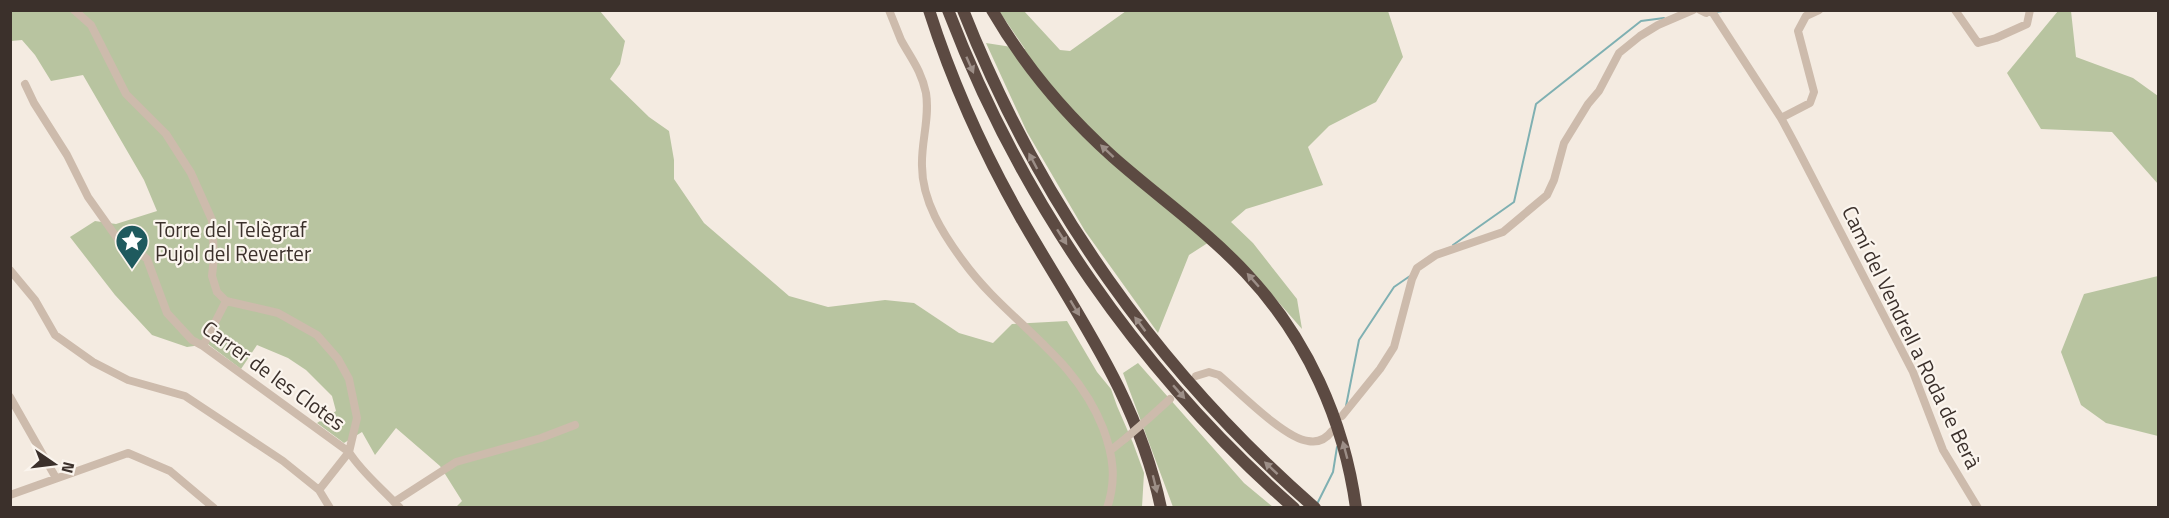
<svg xmlns="http://www.w3.org/2000/svg" width="2169" height="518" viewBox="0 0 2169 518" font-family="'Titillium Web',sans-serif">
	<style>
		.green { fill: #b8c4a0 }
		.lines { fill: none; stroke-linecap: round; stroke-linejoin: round }
		.stream { stroke: #7fb0b2; stroke-width: 2 }
		.minor { stroke: #cdbbac; stroke-width: 8 }
		.highway { stroke: #5c4a42; stroke-width: 12 }
		.minor-bridge { stroke: #cdbbac; stroke-width: 8 }
		.oneway { fill: #9c8e87 }
		.labels { text-anchor: middle; dominant-baseline: central; stroke-width: 4.5; stroke-linejoin: round; paint-order: stroke }
		.poi-label { font-size: 21px; fill: #3b302b; stroke: #fbf5ee; text-anchor: start }
		.street-label { font-size: 21px; fill: #3b302b; stroke: #fbf5ee }
	</style>
	<rect width="100%" height="100%" fill="#f4ebe1"/>
	<path class="green" d="M10,11H600L625,41L620,64L610,79L649,117L669,131L674,160V179L704,223L789,296L828,307L885,300L914,303L959,333L993,343L1012,324L1067,321L1097,372L1111,389L1117,406L1133,443L1144,473L1142,507H456L462,501L440,466L396,428L375,455L362,432L344,443L317,423L336,411L332,396L306,370L288,358L257,345L241,369L208,344L187,347L152,335L115,295L70,237L95,221L116,224L157,211L144,180L83,75L51,81L35,55L22,40L11,41Z
		M999,11H1024L1060,50L1070,51L1126,11H1388L1403,57L1376,102L1329,126L1308,147L1323,185L1246,209L1231,222L1253,243L1297,299L1302,329L1259,280L1217,237L1189,255L1158,333L1085,231L1027,132L986,43L1025,49Z
		M2058,11H2071L2076,57L2133,78L2158,96V184L2112,132L2041,129L2007,73Z
		M2158,276V436L2106,423L2081,405L2061,352L2084,294Z
		M1138,363L1244,483L1273,507H1173L1123,373Z"/>
	<g class="lines">
		<path class="stream" d="M1715,12L1730,10
			M1453,245L1514,202L1536,104L1641,21L1664,18
			M1346,406L1359,340L1394,287L1410,276
			M1317,504L1333,472L1337,447"/>
		<path class="minor" d="M74,10L91,25L126,94L166,134L191,173L212,220L214,257L212,276L217,292L226,301L278,313L317,335L338,359L349,379L357,418L349,452L319,490
			M889,10C893,20 897,30 901,40C912,60 921,70 926,93C930,118 921,142 922,166C922,201 943,234 963,261C1007,322 1074,354 1103,428C1113,455 1117,479 1107,508
			M1700,10L1706,13L1710,10
			M1711,10L1781,118L1795,144L1913,372L1943,450L1978,508
			M1955,10L1978,43L1996,38L2027,24L2030,10
			M25,84L34,103L67,155L88,197L122,245L141,254L147,259L167,313L192,340L203,346L349,452C362,473 383,489 400,508
			M1781,118L1810,103L1814,92L1798,31L1806,16L1819,10
			M10,270L35,300L55,335L93,362L128,380L185,396L283,461L319,490L330,508
			M203,346L226,301
			M1196,376L1209,372L1219,375C1238,391 1285,439 1308,441C1318,443 1326,439 1332,431
			M10,397L56,478
			M1342,416L1380,369L1394,347L1412,279L1417,268L1436,255L1503,232L1547,195L1554,180L1564,143L1588,104L1599,91L1619,53L1640,36L1658,25L1693,10
			M1148,419L1170,399
			M1111,450L1126,438
			M10,495L128,453L170,471L214,508
			M394,502L456,462L541,438L575,425"/>
		<path class="highway" d="M929,10C952,82 984,153 1021,218C1077,316 1137,395 1161,508
			M948,10C1021,201 1140,373 1294,508
			M963,10C1039,203 1159,372 1315,508
			M992,10C1024,65 1066,115 1113,157C1157,196 1206,230 1246,273C1307,338 1344,420 1356,508"/>
		<path class="minor-bridge" d="M1126,438L1148,419"/>
	</g>
	<defs><path id="oneway-solid" d="M-6-.8H1V-3.2L6.5 0L1 3.2V.8H-6Z" transform="scale(1.5)"/></defs>
	<g class="oneway">
		<use href="#oneway-solid" transform="translate(970 65) rotate(66)"/>
		<use href="#oneway-solid" transform="translate(1107 151) rotate(-137)"/>
		<use href="#oneway-solid" transform="translate(1033 161) rotate(-118)"/>
		<use href="#oneway-solid" transform="translate(1062 237) rotate(57)"/>
		<use href="#oneway-solid" transform="translate(1253 280) rotate(-131)"/>
		<use href="#oneway-solid" transform="translate(1075 308) rotate(59)"/>
		<use href="#oneway-solid" transform="translate(1140 324) rotate(-127)"/>
		<use href="#oneway-solid" transform="translate(1179 392) rotate(49)"/>
		<use href="#oneway-solid" transform="translate(1345 450) rotate(-105)"/>
		<use href="#oneway-solid" transform="translate(1271 468) rotate(-137)"/>
		<use href="#oneway-solid" transform="translate(1155 484) rotate(76)"/>
	</g>
	<defs>
		<symbol id="sight-pin" viewBox="-11 -11 22 30"><path d="M0 17L-7.5 6A9.5 9.5 0 1 1 7.5 6Z" fill="#1f5a5e" stroke="#fbf5ee"/><path d="M0-6L1.8-2.2L6-1.7L2.9 1.2L3.7 5.4L0 3.3L-3.7 5.4L-2.9 1.2L-6-1.7L-1.8-2.2Z" fill="#fff"/></symbol>
	</defs>
	<g fill-rule="evenodd">
		<use href="#sight-pin" x="113" y="222" width="38" height="52"/>
	</g>
	<g class="labels">
		<g class="poi-label">
			<text x="155" y="229">Torre del Telègraf<tspan x="155" dy="24">Pujol del Reverter</tspan></text>
		</g>
		<g class="street-label">
			<text transform="translate(1912 337) rotate(64)">Camí del Vendrell a Roda de Berà</text>
			<text transform="translate(274 375) rotate(36)">Carrer de les Clotes</text>
		</g>
	</g>
	<rect width="2169" height="518" fill="none" stroke="#3b302b" stroke-width="24"/>
	<g transform="translate(54 464) rotate(104)" stroke="#fbf5ee" stroke-width="4.5" paint-order="stroke">
	<path d="M0-4.5L10 22L0 15L-10 22Z" fill="#3b302b"/>
	<text y="-9" font-size="16" font-weight="bold" text-anchor="middle" fill="#3b302b">N</text>
	</g>
</svg>
